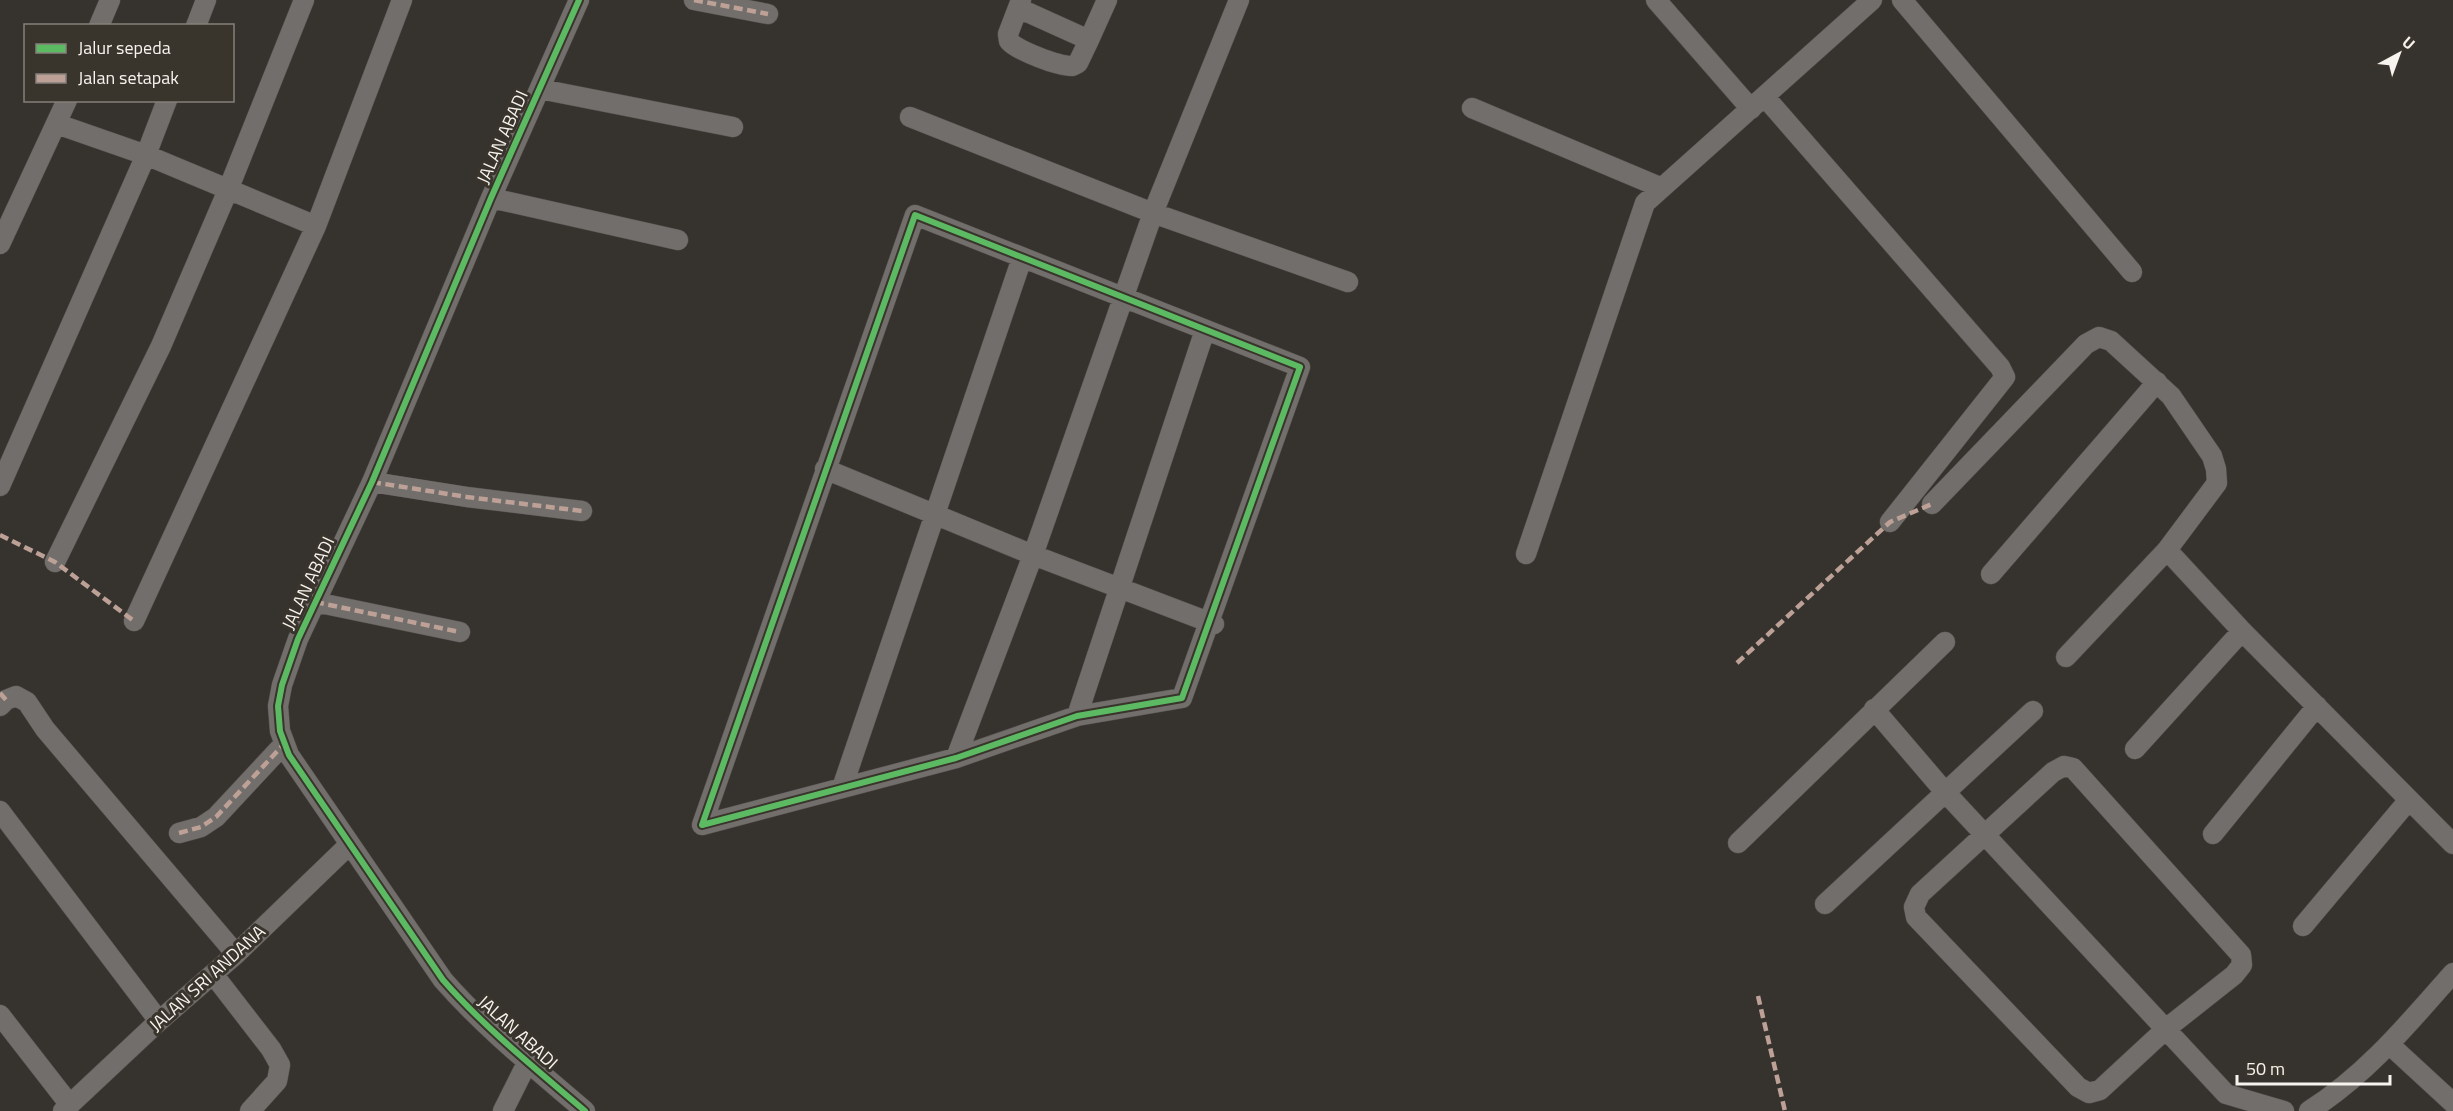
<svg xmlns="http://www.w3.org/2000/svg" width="2453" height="1111" viewBox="0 0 2453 1111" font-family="'Titillium Web',sans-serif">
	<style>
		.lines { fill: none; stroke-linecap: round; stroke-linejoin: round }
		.minor-casing { stroke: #56524f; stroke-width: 21 }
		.minor { stroke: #726e6b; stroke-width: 20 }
		.quiet { stroke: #bda197; stroke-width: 4.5; stroke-dasharray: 9 4.5; stroke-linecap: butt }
		.cycleway-casing { stroke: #39342c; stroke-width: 10 }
		.cycleway { stroke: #5cba63; stroke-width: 6 }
		.labels { text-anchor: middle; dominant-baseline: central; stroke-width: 6; stroke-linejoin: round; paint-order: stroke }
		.street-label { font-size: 18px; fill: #f7f3ee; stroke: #39342c }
	</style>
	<rect width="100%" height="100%" fill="#36332f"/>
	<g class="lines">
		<defs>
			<path id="minor" d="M579,0L491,198L372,482L298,639L282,685L278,706L280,731L289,755L443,980C486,1029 536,1069 585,1111
				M694,0L768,14
				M1021,0L1008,34L1009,41C1018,51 1058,66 1072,66L1078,63L1089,40
				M1656,0L1751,109
				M1902,0L2132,272
				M1018,8L1089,40L1107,0
				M99,26L110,0
				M196,26L206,0
				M540,89L733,127
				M1765,97L2000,367L2005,377L1890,522
				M1472,108L1662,188
				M910,117L1153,213L1348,282
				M57,124L146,155L316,226
				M491,198L678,240
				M915,215L1300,367L1182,698L1077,716L956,758L702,825Z
				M0,244L67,100
				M825,469L1033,555L1214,624
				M372,482L467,497L582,511
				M0,486L146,155L167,100
				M1932,504L2086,344L2099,337L2111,341L2171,396L2212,456L2216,469L2217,483L2167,550L2242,631L2453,844
				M1526,554L1645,203L1872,0
				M55,562L161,346L228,190L304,0
				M1991,574L2157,382
				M315,602L460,632
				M134,621L316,226L402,0
				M2066,657L2167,550
				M0,706L6,700L16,696L27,702L45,729L236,954
				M1874,709L1945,792L2226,1094L2284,1111
				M1077,716L1205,330
				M2135,749L2242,631
				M956,758L1033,555L1153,213L1239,0
				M2064,766L2073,768L2241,955L2242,965L2234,975L2167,1028L2100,1090L2089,1093L2078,1087L1916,917L1914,907L1920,894L2053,772Z
				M842,788L1022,258
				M0,811L159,1021
				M179,833L201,827L216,817L284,744
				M2213,834L2317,706
				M1738,843L1945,642
				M1825,904L2033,711
				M2303,926L2408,801
				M213,974L271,1049L280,1065L277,1081L250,1111
				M0,1015L70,1105
				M2390,1045L2453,1103
				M63,1111L159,1021L236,954L350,844
				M503,1111L528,1061
				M2309,1111C2366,1075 2409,1023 2453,973"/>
		</defs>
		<use href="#minor" class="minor-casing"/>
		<use href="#minor" class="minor"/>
		<path class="quiet" d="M694,0L768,14
			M372,482L467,497L582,511
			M0,535L55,562L134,621
			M315,602L460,632
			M1737,663L1890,522L1932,504
			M0,693L6,700
			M179,833L201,827L216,817L284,744
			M1758,996L1785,1111"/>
		<defs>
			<path id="cycleway" d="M579,0L491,198L372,482L298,639L282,685L278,706L280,731L289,755L443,980C486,1029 536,1069 585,1111
				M915,215L1300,367L1182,698L1077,716L956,758L702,825Z"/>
		</defs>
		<use href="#cycleway" class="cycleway-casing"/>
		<use href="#cycleway" class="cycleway"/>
	</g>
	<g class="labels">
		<g class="street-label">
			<text transform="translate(502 137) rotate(-66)">JALAN ABADI</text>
			<text transform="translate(308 583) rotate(-65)">JALAN ABADI</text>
			<text transform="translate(207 978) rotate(-42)">JALAN SRI ANDANA</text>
			<text transform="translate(518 1032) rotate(42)">JALAN ABADI</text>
		</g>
	</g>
	<rect x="24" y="24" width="210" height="78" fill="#39342c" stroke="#85807a" stroke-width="1.5"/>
	<rect x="36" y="44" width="30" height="9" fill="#5cba63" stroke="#85807a" stroke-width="1.5"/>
	<text x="78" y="54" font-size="18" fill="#f7f3ee">Jalur sepeda</text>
	<rect x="36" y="74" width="30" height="9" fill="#bda197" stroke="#85807a" stroke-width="1.5"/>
	<text x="78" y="84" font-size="18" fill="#f7f3ee">Jalan setapak</text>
	<g transform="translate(2399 54) rotate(41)" stroke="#39342c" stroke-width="4.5" paint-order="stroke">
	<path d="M0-4.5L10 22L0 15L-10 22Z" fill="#f7f3ee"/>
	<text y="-9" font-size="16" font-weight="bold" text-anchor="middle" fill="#f7f3ee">U</text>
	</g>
	<path d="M2237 1075v9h153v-9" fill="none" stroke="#f7f3ee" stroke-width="3"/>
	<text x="2246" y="1075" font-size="18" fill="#f7f3ee" stroke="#39342c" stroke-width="4.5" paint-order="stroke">50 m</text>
</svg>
